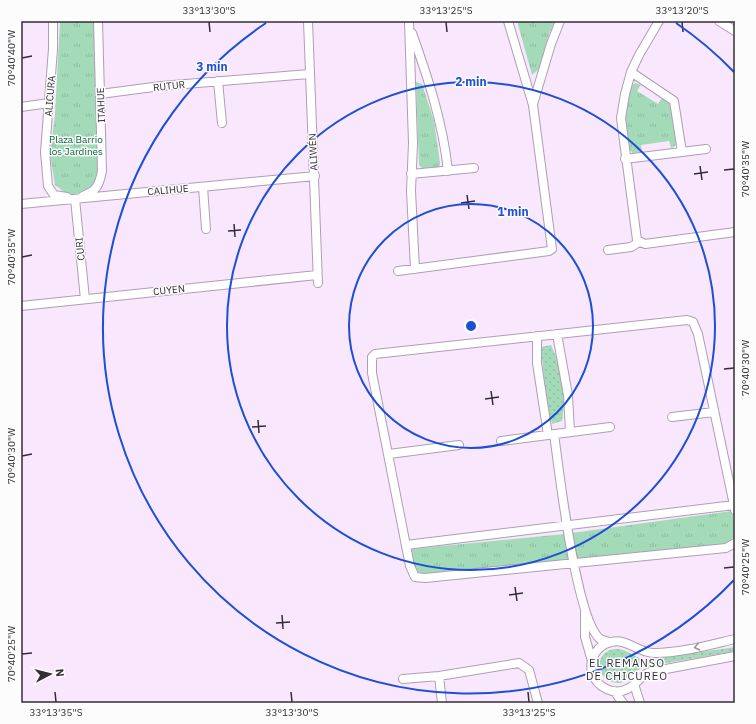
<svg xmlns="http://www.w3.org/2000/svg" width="756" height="724" viewBox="0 0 756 724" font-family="'IBM Plex Sans',sans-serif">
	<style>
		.grass { fill: url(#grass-dots) }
		.park { fill: url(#park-tufts) }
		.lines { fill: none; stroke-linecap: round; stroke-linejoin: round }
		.minor-casing { stroke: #b09db5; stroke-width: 10 }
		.minor { stroke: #fff; stroke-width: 8 }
		.oneway { stroke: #9a969a }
		.ticks { fill: none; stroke: #342c36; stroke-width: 1.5 }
		.ring { fill: none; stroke: #1d4ed8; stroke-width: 2 }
		.labels { text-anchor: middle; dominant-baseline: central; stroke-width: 3; stroke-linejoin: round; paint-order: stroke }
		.street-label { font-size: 10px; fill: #342c36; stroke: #fcfcfc }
		.park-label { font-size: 10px; fill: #0b623c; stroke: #fcfcfc }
		.neighbourhood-label { font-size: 11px; letter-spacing: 1px; fill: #342c36; stroke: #fcfcfc }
		.centre { fill: #1d4ed8; stroke: #fcfcfc; stroke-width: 2 }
		.ring-label { font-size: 12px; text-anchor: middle; font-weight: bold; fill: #1d4ed8; stroke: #fcfcfc; stroke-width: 3; stroke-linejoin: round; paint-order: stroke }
		.neatline { fill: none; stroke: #342c36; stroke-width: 1.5 }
		.ticks-label { font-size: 10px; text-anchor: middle; fill: #342c36 }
	</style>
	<defs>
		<pattern id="grass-dots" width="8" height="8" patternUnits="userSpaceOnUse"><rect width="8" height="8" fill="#a3dbb9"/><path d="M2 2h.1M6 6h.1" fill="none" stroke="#8dbca0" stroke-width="1.8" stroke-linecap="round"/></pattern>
		<pattern id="park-tufts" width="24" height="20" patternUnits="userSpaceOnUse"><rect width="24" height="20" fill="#a3dbb9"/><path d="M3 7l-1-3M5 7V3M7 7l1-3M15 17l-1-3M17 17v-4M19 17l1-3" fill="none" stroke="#8dbca0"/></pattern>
	</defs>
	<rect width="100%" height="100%" fill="#f9e8fd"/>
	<path class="grass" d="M551,345C564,373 566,391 562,421L552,424L546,399L541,347Z
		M735,647V651L730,652L644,667L636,671L621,683C595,685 592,650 616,649C626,648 636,659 648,660Z"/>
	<path class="park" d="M60,21H95L100,169C92,192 93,192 68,195L55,185L50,154L55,114Z
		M517,21H555L549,34L539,69L532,75Z
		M416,82L422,84L434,121L440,163L439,167L422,168L419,165Z
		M635,83L641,85L637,91L658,104L662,98L671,105L677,142L674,147L671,148L669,141L641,145L642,152L633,153L630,150C624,129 624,104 633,84Z
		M732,511C735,527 741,540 721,545L425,575L417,574L413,566L412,549L564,534Z"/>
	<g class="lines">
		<defs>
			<path id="minor" d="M53,21V49L45,152L48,186L54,195L67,197
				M308,21L318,283
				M409,21L413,143L411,191L415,269
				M659,21L639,55L631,72L625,94L621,118L637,240L645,244L735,232
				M719,21L735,31
				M412,33C428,78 443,123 448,171
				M631,72L674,101L682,152
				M218,81L222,123
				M100,94L161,86L309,74
				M533,104L551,44L560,21
				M21,107L49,103
				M625,159L706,149
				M411,174L474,168
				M203,187L206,229
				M83,196C97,190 99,186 102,171L98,21
				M75,199L85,299
				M21,204L315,176
				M608,250L631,247L639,242
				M398,271L549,251L552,249L533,105L508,21
				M21,306L317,275
				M557,334L568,395L570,432
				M537,336V363L548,435
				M672,417L714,412
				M554,434C559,470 576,620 600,639C603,640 606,641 609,642
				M501,441L610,427
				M389,454L459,445
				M735,510L698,334L693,322L687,320L384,353L375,354L372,357V373L410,566L415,577L425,578L726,548L735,543
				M406,545L734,505
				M585,612V637L592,661
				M735,639C709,645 681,653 654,653C638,653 627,638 611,642C597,645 589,659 592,672C596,687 614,697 629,688C637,684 640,676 650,672L735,656
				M439,676L442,703
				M403,679L439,676L519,663L529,670L538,703
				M634,684L640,703
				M614,691L623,703"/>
		</defs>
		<use href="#minor" class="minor-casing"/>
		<use href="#minor" class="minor"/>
	</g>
	<defs><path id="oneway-chevron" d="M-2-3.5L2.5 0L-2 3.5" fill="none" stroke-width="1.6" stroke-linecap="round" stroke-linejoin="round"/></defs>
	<use class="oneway" href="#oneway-chevron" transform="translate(697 647) rotate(169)"/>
	<path class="ticks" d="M209,22L210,32M446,22L447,32M682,22L683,32M22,58L32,56M700,166L702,180M724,170L734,169M694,174L708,172M467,195L469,209M461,203L475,201M234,224L235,237M228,231L241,230M22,257L32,255M724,369L734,368M491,391L493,405M485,399L499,397M258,420L259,433M252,427L266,426M22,456L32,454M724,568L734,567M515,587L517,601M509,595L523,593M282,615L283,629M276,623L290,622M22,654L32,653M55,692L56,702M291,692L292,702M528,692L529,702"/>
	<g class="ring">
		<circle cx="471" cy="326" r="122"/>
		<circle cx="471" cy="326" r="244"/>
		<path d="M734 580A366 366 0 1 1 266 23M676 23A366 366 0 0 1 734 72"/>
	</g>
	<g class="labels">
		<g class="street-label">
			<text transform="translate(169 86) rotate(-6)">RUTUR</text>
			<text transform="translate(50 96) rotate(-85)">ALICURA</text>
			<text transform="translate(101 105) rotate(-92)">ITAHUE</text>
			<text transform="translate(313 152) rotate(-93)">ALIWÉN</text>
			<text transform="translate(168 190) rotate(-5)">CALIHUE</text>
			<text transform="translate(80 249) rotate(-96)">CURI</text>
			<text transform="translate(169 290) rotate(-6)">CUYEN</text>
		</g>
		<g class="park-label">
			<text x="76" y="139">Plaza Barrio<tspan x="76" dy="12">los Jardines</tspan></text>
		</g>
		<g class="neighbourhood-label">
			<text x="627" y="663">EL REMANSO<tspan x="627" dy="13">DE CHICUREO</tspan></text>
		</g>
	</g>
	<circle cx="471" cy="326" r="6" class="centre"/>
	<g class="ring-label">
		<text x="212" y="71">3 min</text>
		<text x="471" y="86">2 min</text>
		<text x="513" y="216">1 min</text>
	</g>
	<rect width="756" height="724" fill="none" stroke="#fcfcfc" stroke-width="44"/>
	<g transform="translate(50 674) rotate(83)" stroke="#fcfcfc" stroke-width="3" paint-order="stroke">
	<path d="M0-3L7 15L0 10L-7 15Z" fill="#342c36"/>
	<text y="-6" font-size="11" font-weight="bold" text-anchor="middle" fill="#342c36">N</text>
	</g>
	<rect x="22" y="22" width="712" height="680" class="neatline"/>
	<g class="ticks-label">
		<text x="209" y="14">33°13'30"S</text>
		<text x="446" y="14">33°13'25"S</text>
		<text x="682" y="14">33°13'20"S</text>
		<text transform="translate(11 58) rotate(-90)" y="4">70°40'40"W</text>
		<text transform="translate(745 169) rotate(-90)" y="4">70°40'35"W</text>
		<text transform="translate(11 257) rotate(-90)" y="4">70°40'35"W</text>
		<text transform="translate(745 368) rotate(-90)" y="4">70°40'30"W</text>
		<text transform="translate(11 456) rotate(-90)" y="4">70°40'30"W</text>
		<text transform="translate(745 567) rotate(-90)" y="4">70°40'25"W</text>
		<text transform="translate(11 654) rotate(-90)" y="4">70°40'25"W</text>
		<text x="56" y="716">33°13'35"S</text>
		<text x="292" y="716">33°13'30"S</text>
		<text x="529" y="716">33°13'25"S</text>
	</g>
</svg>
